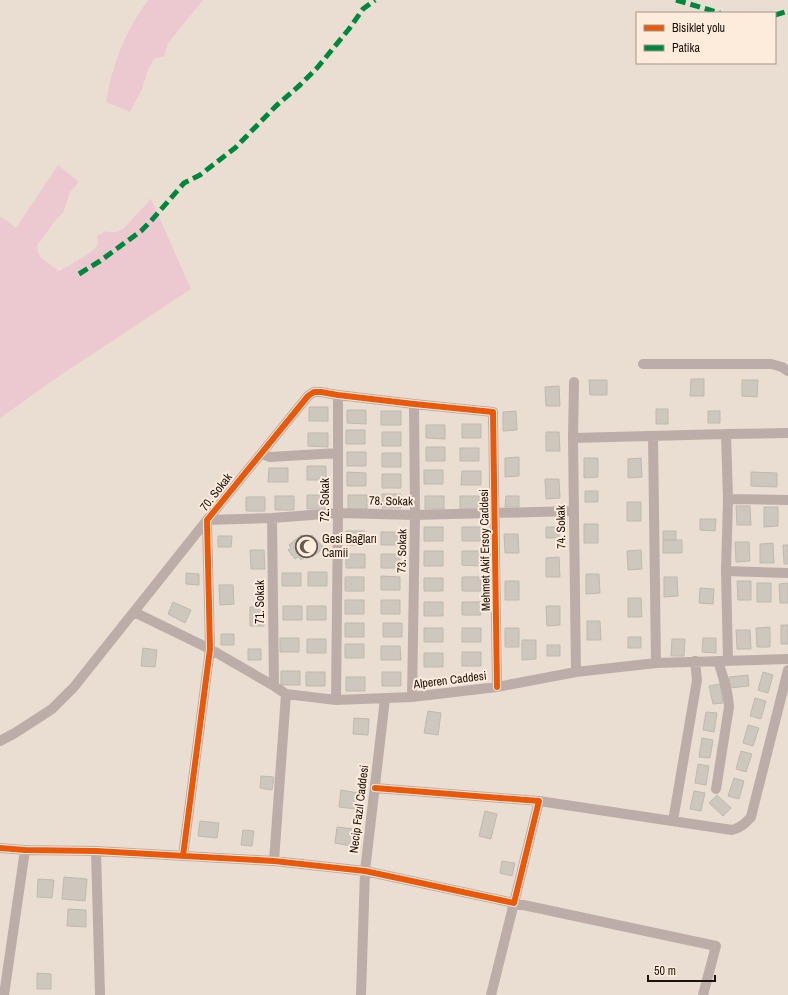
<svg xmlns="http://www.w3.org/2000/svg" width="788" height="995" viewBox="0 0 788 995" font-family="'Archivo Narrow',sans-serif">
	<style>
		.green { fill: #ecc9d0 }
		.building { fill: #cec7be; stroke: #bfb9af }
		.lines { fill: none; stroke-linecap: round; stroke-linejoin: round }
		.minor { stroke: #bdada8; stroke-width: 10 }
		.quiet { stroke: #00873e; stroke-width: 5; stroke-dasharray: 10 5; stroke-linecap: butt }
		.cycleway-casing { stroke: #fdebdc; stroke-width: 8 }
		.cycleway { stroke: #e8590c; stroke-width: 6 }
		.labels { text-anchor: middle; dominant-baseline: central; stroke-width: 4; stroke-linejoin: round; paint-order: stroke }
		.street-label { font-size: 12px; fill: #1a130c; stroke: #fdebdc }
		.poi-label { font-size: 12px; fill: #1a130c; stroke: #fdebdc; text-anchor: start }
	</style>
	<rect width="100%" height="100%" fill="#eaded3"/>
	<path class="green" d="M148,0H203L168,43L164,57H160L154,59L149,67L142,89L130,112L106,102C112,65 125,31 148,0Z
		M58,165L79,182L70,192L63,213L57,218L38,244L37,247L38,252L41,258L59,271C67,267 93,253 97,246C98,242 98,240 97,236L106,231L109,232H116L123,229L151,199L191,289L59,376L0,418V216L16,228Z"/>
	<path class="building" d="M691,379H704V396H690Z
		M589,380H607V395H590Z
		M742,380H758L757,397L742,396Z
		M559,386L560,406H546L545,387Z
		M309,407H328V421H309Z
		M656,409H668V424H656Z
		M347,410H366V424L347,423Z
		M381,411H401V425H381Z
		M516,411L517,430L503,431V412Z
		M708,411H720V423H708Z
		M462,424H481V438H462Z
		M426,425H445V439L426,438Z
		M346,430H365V444H346Z
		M382,432H401V446H382Z
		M546,432H559L560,451H546Z
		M308,433H328V447L308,446Z
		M426,447H445V461H426Z
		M460,448H479V461H460Z
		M347,452H366V466H347Z
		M382,453H401V467H382Z
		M519,457V476L505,477V458Z
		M584,458H598V477L584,478Z
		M641,458L642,477L628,478V459Z
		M307,466H326V480H307Z
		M269,468H288V482H268Z
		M424,470H443V484H424Z
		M462,471H481V485H461Z
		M347,472L366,473V486H347Z
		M751,472L777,473V487L751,486Z
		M382,474H401V488H382Z
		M545,479H559L560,498L546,499Z
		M585,491H598V502H585Z
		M382,494H401V508H382Z
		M307,495H327V509H307Z
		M348,495H367V509H348Z
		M275,496H294V510H275Z
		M425,496H444V509H425Z
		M460,496H479V510L460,509Z
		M506,496H519V507H505Z
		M246,497H265V511H246Z
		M627,502H641V521H627Z
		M736,506H750L751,525H737Z
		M764,507H778V526L764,527Z
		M700,519H716L715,531L700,530Z
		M584,524H598V543H584Z
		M424,527H443V541H424Z
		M462,527H481V541H462Z
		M546,527H559V538H546Z
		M346,531H365V545H346Z
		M663,531H676V540H663Z
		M381,532H400V545H381Z
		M504,534H518L519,553H505Z
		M301,535L306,540L312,535L324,548L312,557L309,554L301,560L298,557L295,559L288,550L291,548L289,545Z
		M218,536H232L231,547H218Z
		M663,540H682V553H663Z
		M735,542H749L750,561L736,562Z
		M773,543L774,563H760V544Z
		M783,545H788V564H784Z
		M250,550H264L265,569H251Z
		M641,550L642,569L628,570L627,551Z
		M424,551H443V566H424Z
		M462,551H481V566L462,565Z
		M346,554H365V568H346Z
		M381,554H400V568H381Z
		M559,557L560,577H546V558Z
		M308,572H327V586H308Z
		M186,573L199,574V585L186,584Z
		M282,573H301V586H282Z
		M586,574H599L600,593L586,594Z
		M381,576L400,577V590H381Z
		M345,577H364V591H345Z
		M462,577H481V591H462Z
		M664,577H677L678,596L664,597Z
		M424,578H443V591H424Z
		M505,581H519V600H505Z
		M737,581H751V600H738Z
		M757,583H771V602H757Z
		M788,583V603H780L779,584Z
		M219,585H233L234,604L220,605Z
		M700,588L714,589L713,604L699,603Z
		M628,598H641L642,617H628Z
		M345,600H364V614H345Z
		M381,600H400V614H381Z
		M173,602L191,610L185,623L168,614Z
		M424,602H443V616H424Z
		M462,602H481V615H462Z
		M283,606H302V620H283Z
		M307,606H326V620H307Z
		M546,606H560V625L547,626Z
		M250,607H263L264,626H250Z
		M587,621H600L601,640H587Z
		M345,623H364V637H345Z
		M383,623H402V637H383Z
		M781,625H788V644H781Z
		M770,627V647H757L756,628Z
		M424,628H443V642H424Z
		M462,628H481V642H462Z
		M505,628H519V647H505Z
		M736,630H750L751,649H737Z
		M221,634H234V645H221Z
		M628,637H641V648H628Z
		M280,638H299V652H280Z
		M703,638H716V653L702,652Z
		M307,639H326V653H307Z
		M672,639H685L684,656H671Z
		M522,640H536V659L522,660Z
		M345,644H364V658H345Z
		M547,645H560V656H547Z
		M381,646H400L401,660H381Z
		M143,648L157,650L155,667L141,666Z
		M248,649H261V660H248Z
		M462,652H481V666H462Z
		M424,653H443V667H424Z
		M281,671H300V685H281Z
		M306,672H325V686H306Z
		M382,672H401V686H382Z
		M763,672L773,675L768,693L758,690Z
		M748,675L749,686L730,688L729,677Z
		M346,677H365V691H346Z
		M720,684L723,703L713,704L709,686Z
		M755,698L766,701L761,719L750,716Z
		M428,711L441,713L438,735L424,733Z
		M706,712L717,713L714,732L703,730Z
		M354,718L369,719L368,735L353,734Z
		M748,725L759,728L753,746L743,743Z
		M702,738L713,740L710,758L699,757Z
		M741,751L752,754L746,772L736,769Z
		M698,764L709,766L706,785L695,783Z
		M261,776L274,777L272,790L260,788Z
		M734,778L744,781L739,799L728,796Z
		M341,790L358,793L356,809L339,807Z
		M694,791L705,793L701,811L690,809Z
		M717,795L731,808L723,816L709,803Z
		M485,811L497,814L491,839L479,836Z
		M200,821L219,823L217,838L198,836Z
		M337,827L354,829L351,846L335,843Z
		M243,830L254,831L252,846L241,845Z
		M502,861L515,863L512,876L500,873Z
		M64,877L87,879L85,901L62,899Z
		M38,879L54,880L52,898L37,897Z
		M68,909L86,910V927L67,926Z
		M37,973L51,974V989H37Z"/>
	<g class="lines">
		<path class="minor" d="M643,364H771L782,367L788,371
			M574,382L573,438L576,672
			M726,434L728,499L726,571L728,661
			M653,436L656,663
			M573,438L726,434L788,433
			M261,454L270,457L338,453
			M728,499L788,500
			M272,518L274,686
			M726,571L788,573
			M134,612L210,649L274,686L286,694L336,700L412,697L497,687L576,672L656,663L788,659
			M412,697L415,515L414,404
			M336,700L338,513V395
			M0,741L15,733L52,709L74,687L207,520L272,518L338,513L415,515L574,511
			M716,789L729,707C728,691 723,676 718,661
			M539,801L732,830C740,828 746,823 751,817L788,670
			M673,821L697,680L695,661
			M0,848L25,850L96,851L274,861L365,871L514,903L539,801L375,788
			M96,851L100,995
			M183,856L210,649L207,520L308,396L314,392H321L338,395L414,404L493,412L497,687
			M274,861L286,694
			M4,995L25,850
			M361,995L365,871L385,699
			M491,995L514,903L716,946L703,995"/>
		<path class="quiet" d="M676,0L720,13
			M775,15L788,11
			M79,274L100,261L141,231L151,221L184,183L200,175L235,148L276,106L300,85L317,68L349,29L363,9L375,0"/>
		<defs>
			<path id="cycleway" d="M0,848L25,850L96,851L274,861L365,871L514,903L539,801L375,788
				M183,856L210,649L207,520L308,396L314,392H321L338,395L414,404L493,412L497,687"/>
		</defs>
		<use href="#cycleway" class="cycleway-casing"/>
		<use href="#cycleway" class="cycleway"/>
	</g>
	<defs>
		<symbol id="mosque-ring" viewBox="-11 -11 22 22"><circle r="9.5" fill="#fdebdc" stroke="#635a52" stroke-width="1.5"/><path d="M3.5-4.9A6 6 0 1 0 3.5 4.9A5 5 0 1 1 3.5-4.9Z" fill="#635a52"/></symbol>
	</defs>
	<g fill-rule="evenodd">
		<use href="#mosque-ring" x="294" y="534" width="25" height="25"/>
	</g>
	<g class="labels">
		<g class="street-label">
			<text transform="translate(216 492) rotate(-52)">70. Sokak</text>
			<text transform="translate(325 500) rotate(-90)">72. Sokak</text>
			<text transform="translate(391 501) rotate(1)">78. Sokak</text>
			<text transform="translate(561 527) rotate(-91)">74. Sokak</text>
			<text transform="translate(485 550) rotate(-91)">Mehmet Akif Ersoy Caddesi</text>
			<text transform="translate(402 551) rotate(-89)">73. Sokak</text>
			<text transform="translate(260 602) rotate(-90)">71. Sokak</text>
			<text transform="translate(450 680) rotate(-7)">Alperen Caddesi</text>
			<text transform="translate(359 809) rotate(-83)">Necip Fazıl Caddesi</text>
		</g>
		<g class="poi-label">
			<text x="322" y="539">Gesi Bağları<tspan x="322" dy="14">Camii</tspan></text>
		</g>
	</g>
	<rect x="636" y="12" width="140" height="52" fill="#fdebdc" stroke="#a29589"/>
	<rect x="644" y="25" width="20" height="6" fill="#e8590c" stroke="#a29589"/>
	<text x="672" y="32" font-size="12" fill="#1a130c">Bisiklet yolu</text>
	<rect x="644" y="45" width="20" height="6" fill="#00873e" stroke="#a29589"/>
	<text x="672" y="52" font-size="12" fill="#1a130c">Patika</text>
	<path d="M648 975v6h67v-6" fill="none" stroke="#1a130c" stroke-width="2"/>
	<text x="654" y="975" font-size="12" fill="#1a130c" stroke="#fdebdc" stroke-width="3" paint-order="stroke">50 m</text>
</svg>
